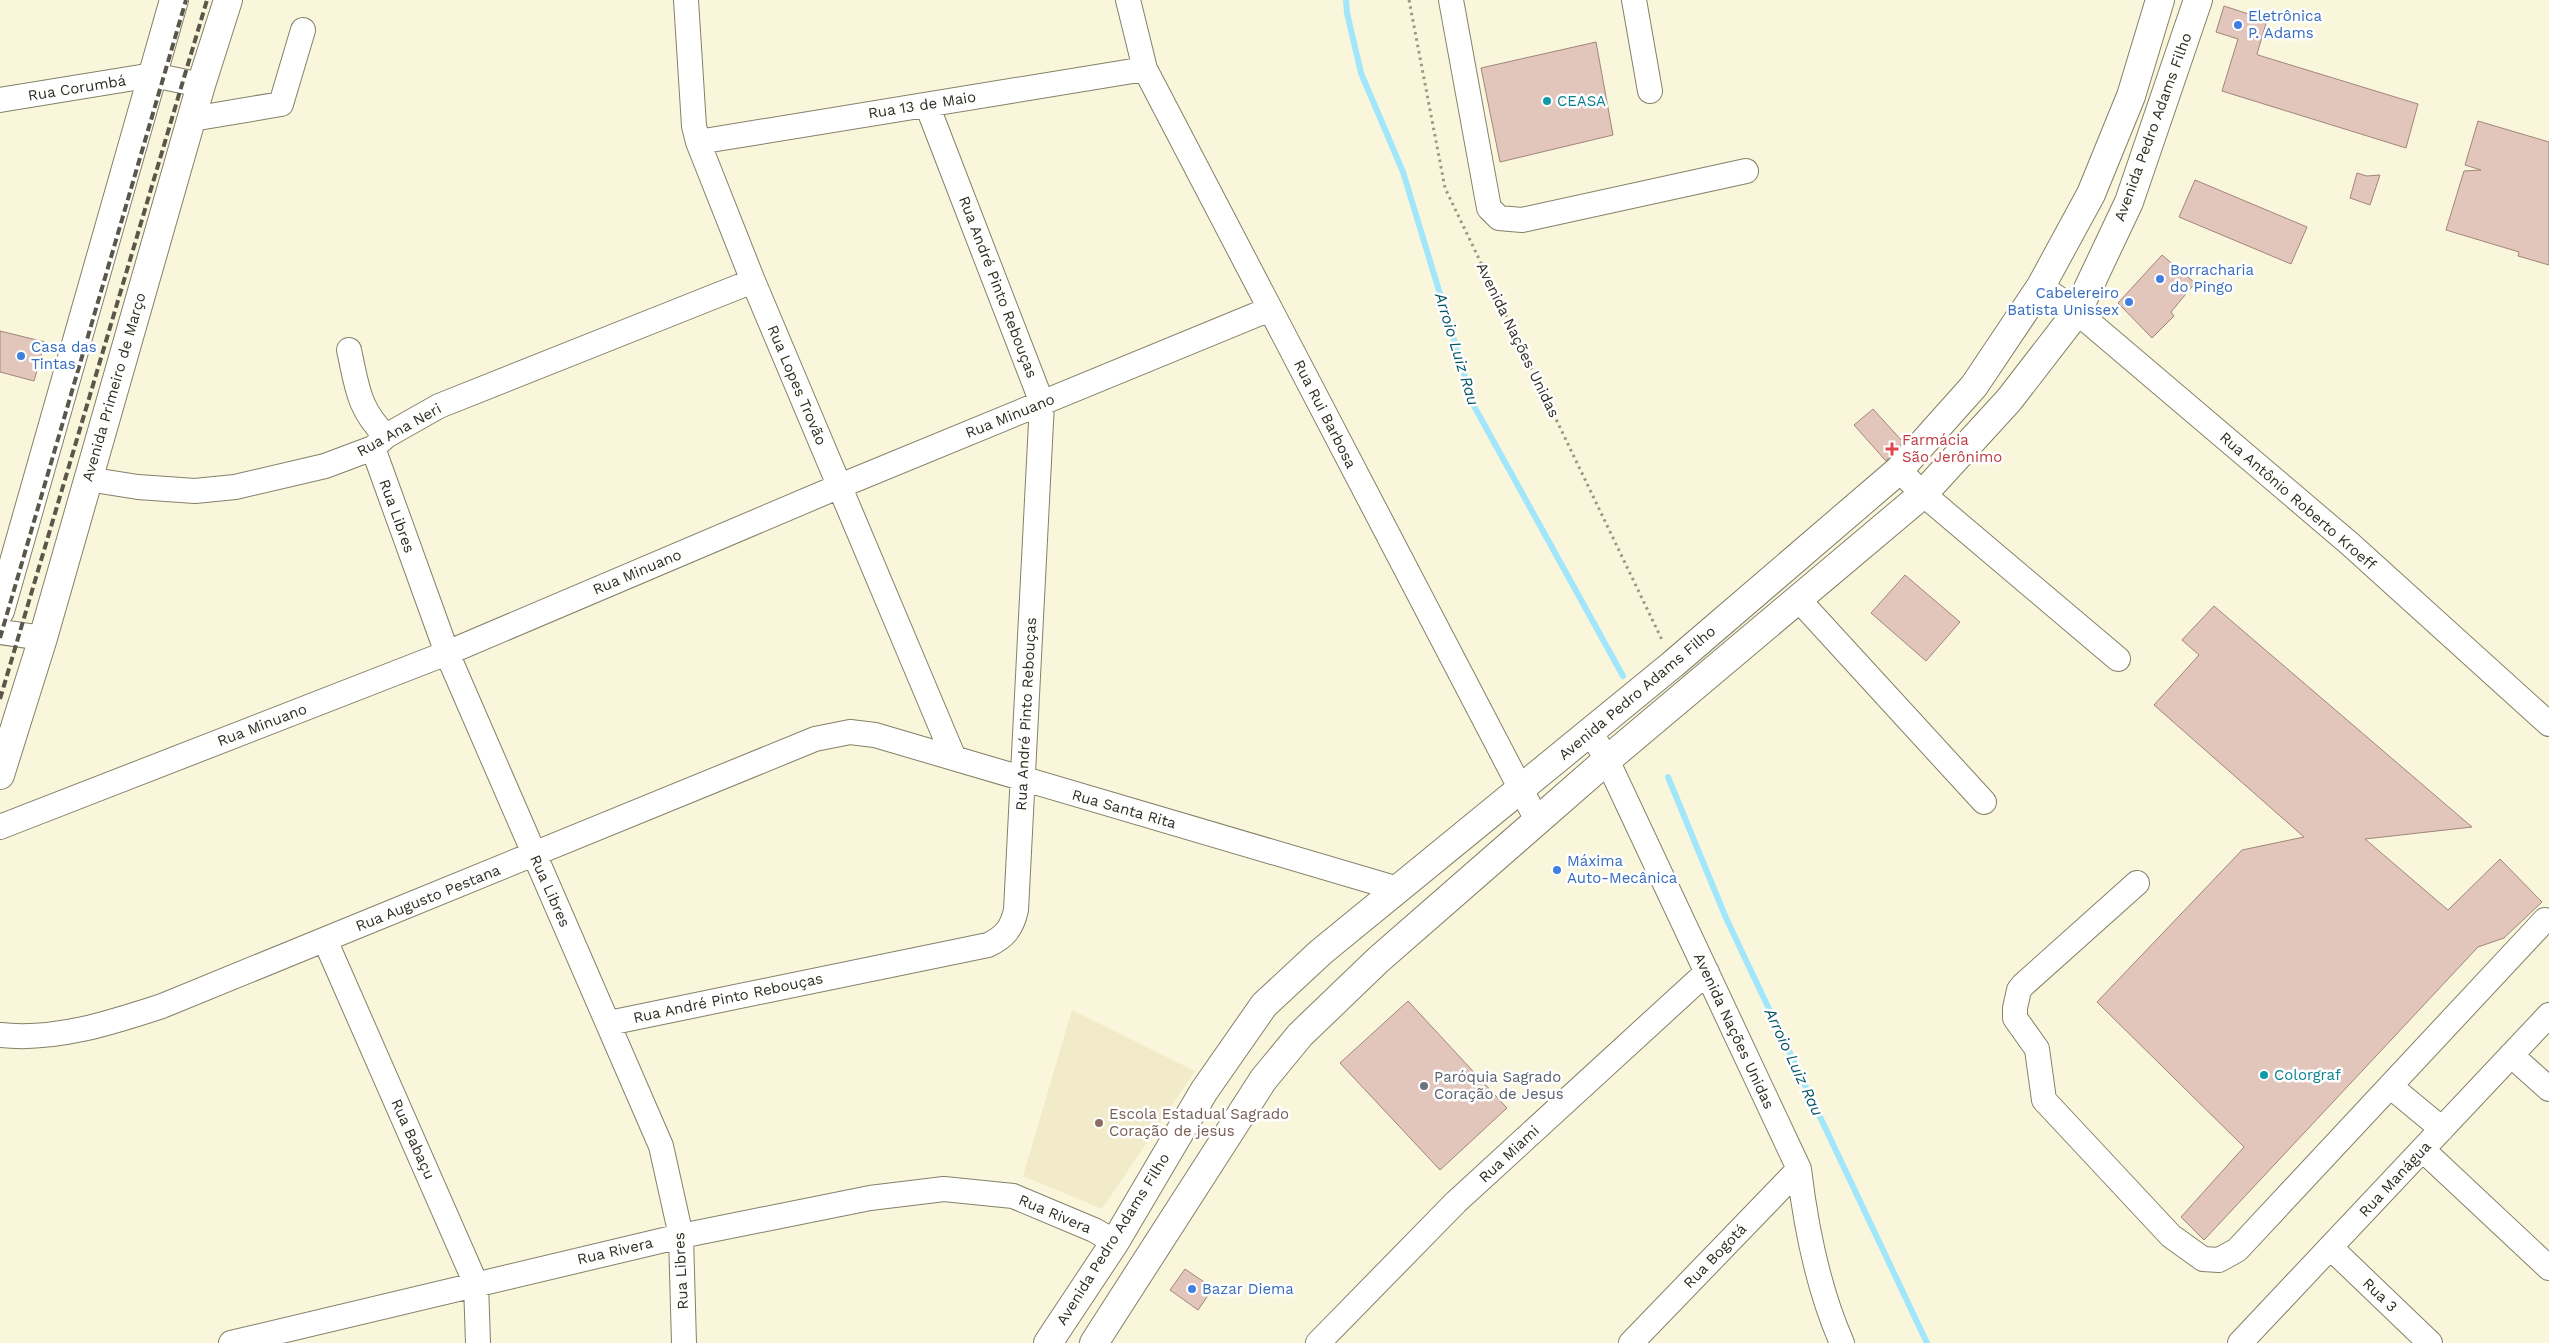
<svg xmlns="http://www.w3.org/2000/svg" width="2549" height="1343" viewBox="0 0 2549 1343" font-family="'Work Sans',sans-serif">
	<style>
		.built { fill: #f1ebc9 }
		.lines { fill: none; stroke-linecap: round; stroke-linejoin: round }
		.stream { stroke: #a2e6fc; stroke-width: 6 }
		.building { fill: #e2c6bb; stroke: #a0857c }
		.minor-casing { stroke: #848168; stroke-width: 26 }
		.major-casing { stroke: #848168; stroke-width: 30 }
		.path { stroke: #9a9784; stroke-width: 3; stroke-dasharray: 2.5 4; stroke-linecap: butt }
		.minor { stroke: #fff; stroke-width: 24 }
		.major { stroke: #fff; stroke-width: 28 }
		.rail { stroke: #595749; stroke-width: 4; stroke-dasharray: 8 4; stroke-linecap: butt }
		.shop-dot { fill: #3f7fe0; stroke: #fff; stroke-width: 2 }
		.culture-dot { fill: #0f9aa8; stroke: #fff; stroke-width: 2 }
		.health-dot { fill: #e0444e; stroke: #fff; stroke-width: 2 }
		.worship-dot { fill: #6b7280; stroke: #fff; stroke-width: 2 }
		.education-dot { fill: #8d6e63; stroke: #fff; stroke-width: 2 }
		.labels { text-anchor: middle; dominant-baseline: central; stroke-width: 5; stroke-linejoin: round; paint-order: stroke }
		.shop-label { font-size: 15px; fill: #366cbe; stroke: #fff; text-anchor: start }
		.street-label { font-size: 15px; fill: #2f2e23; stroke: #fff }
		.culture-label { font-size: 15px; fill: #0d838f; stroke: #fff; text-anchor: start }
		.health-label { font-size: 15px; fill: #be3a42; stroke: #fff; text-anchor: start }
		.worship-label { font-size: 15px; fill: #5b616d; stroke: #fff; text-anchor: start }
		.education-label { font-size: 15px; fill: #785e54; stroke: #fff; text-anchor: start }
		.water-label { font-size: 16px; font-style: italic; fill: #035366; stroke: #fff }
	</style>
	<rect width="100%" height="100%" fill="#faf6db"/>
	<path class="built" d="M1072,1010L1195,1071L1102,1209L1023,1176Z"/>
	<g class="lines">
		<path class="stream" d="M1346,0L1347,13L1361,73L1403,172L1474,406L1623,676
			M1668,777L1726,918L1927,1343"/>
	</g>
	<path class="building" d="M2224,6L2267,20L2257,54L2258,55L2418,104L2406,148L2222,91L2238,39L2216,32Z
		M1596,42L1613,135L1500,162L1481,68Z
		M2478,121L2549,142V265L2518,256L2519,252L2446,230L2464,171L2481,170L2465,165Z
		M2357,173L2367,176L2380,175L2370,205L2350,198Z
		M2195,180L2307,227L2291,264L2179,217Z
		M2162,255L2195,283L2171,312L2174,316L2152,338L2118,303Z
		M0,331L45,342L34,381L0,372Z
		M1873,409L1903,442L1886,461L1854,425Z
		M1905,575L1960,622L1926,661L1871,613Z
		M2214,606L2472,827L2365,839L2448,910L2500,859L2542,902L2504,938L2478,947L2204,1240L2181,1217L2244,1147L2097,1002L2242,850L2304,837L2154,705L2199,655L2182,640Z
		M1408,1001L1507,1108L1440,1170L1340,1063Z
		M1185,1269L1213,1288L1198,1310L1170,1290Z"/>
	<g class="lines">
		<defs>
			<path id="minor" d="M686,0L694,126L698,142L753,281L954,758
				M1128,0L1145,69L1538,822
				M1451,0L1489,208L1499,218L1522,220L1746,171
				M1634,0L1650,91
				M0,100L153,75L201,85
				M192,119L281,104L303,30
				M698,142L1145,69
				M2041,286L2077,312L2350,544L2549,724
				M349,350C357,386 358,409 386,436
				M373,448L447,653L661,1146L681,1236L684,1343
				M1899,470L1923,494L2118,659
				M87,479L138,487L195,491L235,487L325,466L373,448L386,436L439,406L753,281
				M1798,599L1984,802
				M0,632L43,638
				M1590,731L1607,760L1799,1169C1806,1228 1818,1289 1842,1343
				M0,827L447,653L840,486L1270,309
				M2137,883L2023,985L2019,990L2015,1008V1018L2037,1049L2044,1100L2171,1236L2203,1259L2219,1260L2237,1250L2545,920
				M325,940L476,1284L478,1343
				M609,1023L988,945C1005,937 1012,928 1016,910L1042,403L927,105
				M0,1035C55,1041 110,1023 162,1006L815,739L850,732L875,735L1398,889
				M2511,1055L2549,1089
				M2390,1086L2442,1129
				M2423,1150L2549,1268
				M2331,1248L2430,1343
				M231,1343L681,1236L870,1198L944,1189L1013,1196L1094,1230L1115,1242
				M1318,1343L1456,1202L1707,972
				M1631,1343L1799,1169
				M2240,1343L2549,1015"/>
			<path id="major" d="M0,611L174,0
				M0,775L43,638L201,85L228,0
				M1048,1343L1115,1242L1204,1091L1264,1005L1321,952L1673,664L1899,470L1974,386L2041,286L2091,194L2131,96L2160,0
				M1094,1343L1263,1080L1300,1035L1378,960L1607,760L1923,494L2009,400L2077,312L2129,202L2198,0"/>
		</defs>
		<use href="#minor" class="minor-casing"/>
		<use href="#major" class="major-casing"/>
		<path class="path" d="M1409,0L1445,188L1663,642"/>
		<use href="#minor" class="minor"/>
		<use href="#major" class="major"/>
		<path class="rail" d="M0,638L186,0
			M0,699L207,0"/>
	</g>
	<g class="shop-dot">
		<circle cx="2238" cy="25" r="5"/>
		<circle cx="2160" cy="279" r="5"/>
		<circle cx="2129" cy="302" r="5"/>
		<circle cx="21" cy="356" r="5"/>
		<circle cx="1557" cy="870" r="5"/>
		<circle cx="1192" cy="1289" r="5"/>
	</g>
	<g class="culture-dot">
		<circle cx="1547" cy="101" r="5"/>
		<circle cx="2264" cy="1075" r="5"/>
	</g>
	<path class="health-dot" d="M1889.5 441.5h5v5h5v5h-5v5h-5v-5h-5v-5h5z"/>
	<circle class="worship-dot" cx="1424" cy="1086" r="5"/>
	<circle class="education-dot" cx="1099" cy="1123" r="5"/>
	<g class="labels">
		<g class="shop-label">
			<text x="2248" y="16">Eletrônica<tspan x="2248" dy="17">P. Adams</tspan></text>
			<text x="2170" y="270">Borracharia<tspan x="2170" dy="17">do Pingo</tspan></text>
			<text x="2119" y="293" text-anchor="end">Cabelereiro<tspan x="2119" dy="17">Batista Unissex</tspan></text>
			<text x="31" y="347">Casa das<tspan x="31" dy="17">Tintas</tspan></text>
			<text x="1567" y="861">Máxima<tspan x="1567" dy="17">Auto-Mecânica</tspan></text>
			<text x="1202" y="1289">Bazar Diema</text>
		</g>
		<g class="street-label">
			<text transform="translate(77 88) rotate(-9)">Rua Corumbá</text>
			<text transform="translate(922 105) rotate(-9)">Rua 13 de Maio</text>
			<text transform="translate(2153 127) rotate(-70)">Avenida Pedro Adams Filho</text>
			<text transform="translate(998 287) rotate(69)">Rua André Pinto Rebouças</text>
			<text transform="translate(1518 340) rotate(64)">Avenida Nações Unidas</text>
			<text transform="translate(797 385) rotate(67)">Rua Lopes Trovão</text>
			<text transform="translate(114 387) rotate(-74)">Avenida Primeiro de Março</text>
			<text transform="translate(1325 414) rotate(63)">Rua Rui Barbosa</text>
			<text transform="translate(1010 416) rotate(-22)">Rua Minuano</text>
			<text transform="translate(399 430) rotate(-29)">Rua Ana Neri</text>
			<text transform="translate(2298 501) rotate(41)">Rua Antônio Roberto Kroeff</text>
			<text transform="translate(397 516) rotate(70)">Rua Libres</text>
			<text transform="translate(637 572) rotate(-23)">Rua Minuano</text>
			<text transform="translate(1637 693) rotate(-40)">Avenida Pedro Adams Filho</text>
			<text transform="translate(1026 714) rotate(-87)">Rua André Pinto Rebouças</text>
			<text transform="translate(262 725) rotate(-21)">Rua Minuano</text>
			<text transform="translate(1124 809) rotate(16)">Rua Santa Rita</text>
			<text transform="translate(550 891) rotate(66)">Rua Libres</text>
			<text transform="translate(428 898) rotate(-22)">Rua Augusto Pestana</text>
			<text transform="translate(728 998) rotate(-12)">Rua André Pinto Rebouças</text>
			<text transform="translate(1734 1031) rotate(65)">Avenida Nações Unidas</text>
			<text transform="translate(413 1139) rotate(66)">Rua Babaçu</text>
			<text transform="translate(1509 1154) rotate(-43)">Rua Miami</text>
			<text transform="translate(2395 1179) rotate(-47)">Rua Manágua</text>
			<text transform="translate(1055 1214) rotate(23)">Rua Rivera</text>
			<text transform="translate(1113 1239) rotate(-58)">Avenida Pedro Adams Filho</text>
			<text transform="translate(615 1251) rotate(-13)">Rua Rivera</text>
			<text transform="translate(1715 1256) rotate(-46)">Rua Bogotá</text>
			<text transform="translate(681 1271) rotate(-93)">Rua Libres</text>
			<text transform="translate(2380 1295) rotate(44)">Rua 3</text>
		</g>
		<g class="culture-label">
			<text x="1557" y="101">CEASA</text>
			<text x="2274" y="1075">Colorgraf</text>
		</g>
		<g class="health-label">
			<text x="1902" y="440">Farmácia<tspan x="1902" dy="17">São Jerônimo</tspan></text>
		</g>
		<g class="worship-label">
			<text x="1434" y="1077">Paróquia Sagrado<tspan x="1434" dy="17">Coração de Jesus</tspan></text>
		</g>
		<g class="education-label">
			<text x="1109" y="1114">Escola Estadual Sagrado<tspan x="1109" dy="17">Coração de jesus</tspan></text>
		</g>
		<g class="water-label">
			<text transform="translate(1457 349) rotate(73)">Arroio Luiz Rau</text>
			<text transform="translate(1794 1062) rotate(65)">Arroio Luiz Rau</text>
		</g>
	</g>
</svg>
